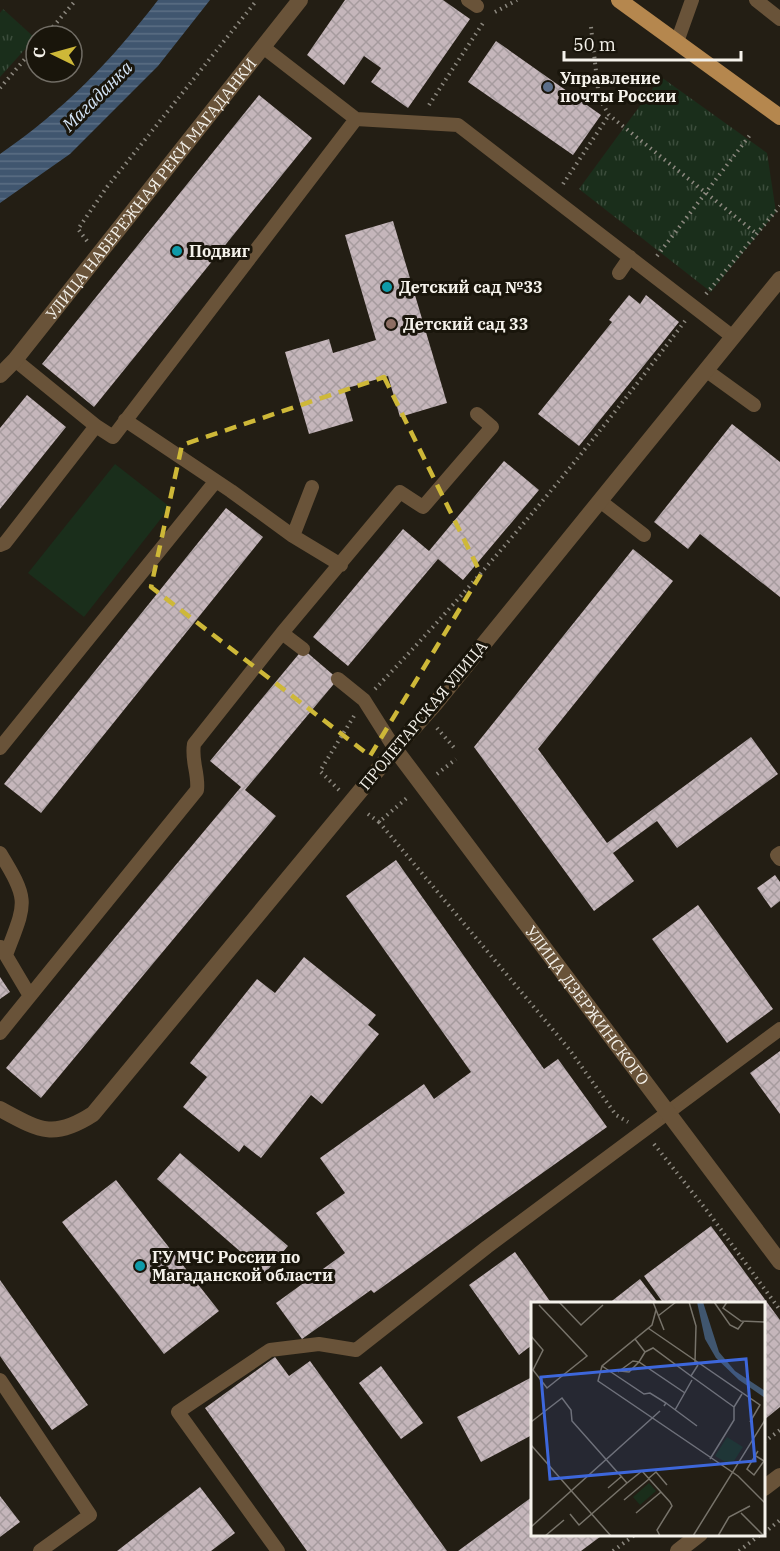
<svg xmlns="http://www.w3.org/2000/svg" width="780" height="1551" viewBox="0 0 780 1551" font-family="'IBM Plex Serif',serif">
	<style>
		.park { fill: url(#park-tufts) }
		.garden { fill: #1a2e1b }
		.water { fill: url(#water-rules) }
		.building { fill: url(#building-cross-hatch) }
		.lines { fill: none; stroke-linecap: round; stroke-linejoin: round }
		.path { stroke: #8c887f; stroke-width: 4; stroke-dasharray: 1.5 4.5; stroke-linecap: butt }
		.service { stroke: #695339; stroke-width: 14 }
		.minor { stroke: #695339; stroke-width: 16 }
		.tertiary { stroke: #695339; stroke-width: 16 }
		.primary { stroke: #b5874e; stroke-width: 16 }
		.marked { fill: none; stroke: #ceb838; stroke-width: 4.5; stroke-dasharray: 12 8; stroke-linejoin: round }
		.service-dot { fill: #5c6f8a; stroke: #19150b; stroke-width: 2 }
		.culture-dot { fill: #0f9aa8; stroke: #19150b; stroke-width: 2 }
		.education-dot { fill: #8d6e63; stroke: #19150b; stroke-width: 2 }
		.labels { text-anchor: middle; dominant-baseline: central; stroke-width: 6; stroke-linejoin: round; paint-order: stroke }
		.poi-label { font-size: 16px; font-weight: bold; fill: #f5f2eb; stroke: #19150b; text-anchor: start }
		.street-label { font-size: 16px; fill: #f5f2eb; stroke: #19150b }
		.water-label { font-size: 18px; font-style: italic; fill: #d5e6f9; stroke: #19150b }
		.inset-road { fill: none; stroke: #77736a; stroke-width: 1.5 }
		.view { fill: #3d67db; fill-opacity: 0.15; stroke: #3d67db; stroke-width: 3 }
		.inset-edge { fill: none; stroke: #f5f2eb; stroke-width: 3 }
	</style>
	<defs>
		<pattern id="park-tufts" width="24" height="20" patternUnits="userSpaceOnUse" patternTransform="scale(1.5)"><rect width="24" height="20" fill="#1a2e1b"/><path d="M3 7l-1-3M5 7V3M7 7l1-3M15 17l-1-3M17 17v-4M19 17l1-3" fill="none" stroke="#3c4d3c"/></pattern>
		<pattern id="water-rules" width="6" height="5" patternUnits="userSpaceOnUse" patternTransform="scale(1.5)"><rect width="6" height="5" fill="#40566f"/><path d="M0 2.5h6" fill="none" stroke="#5c6f84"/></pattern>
		<pattern id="building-cross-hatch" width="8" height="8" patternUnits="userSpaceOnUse" patternTransform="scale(1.5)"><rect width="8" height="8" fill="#c5b6bb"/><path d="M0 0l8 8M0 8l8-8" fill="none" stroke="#a69b9e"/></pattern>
	</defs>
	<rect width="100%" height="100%" fill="#231e14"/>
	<path class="park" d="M3,9L35,38L0,77V13Z
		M661,77L767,153L776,212L711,292L579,189Z"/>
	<path class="garden" d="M115,464L170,507L84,617L28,573Z"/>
	<path class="water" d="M158,0H210L158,66L70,154L0,203V154C63,111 112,60 158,0Z"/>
	<path class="building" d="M345,0H443L470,19L408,108L371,82L381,68L364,56L344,85L307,55Z
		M496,41L601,115L573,155L468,82Z
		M259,95L312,138L94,407L42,364Z
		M393,221L447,403L400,417L388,376L344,389L353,421L309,434L285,352L329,339L333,353L376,340L345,235Z
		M629,295L640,304L646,295L679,322L579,446L538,414L612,322L609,320Z
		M27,395L66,427L0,509V428Z
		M732,424L780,462V597L700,534L688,549L654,522Z
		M504,461L539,490L463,580L438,559L348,666L313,637L403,529L429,551Z
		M226,508L263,537L41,813L4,784Z
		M633,549L673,581L538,749L607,843L751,737L778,774L677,848L657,821L613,853L634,881L594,911L474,747Z
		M303,649L338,679L245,790L276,816L41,1098L6,1068L241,787L210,761Z
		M396,860L544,1069L558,1059L607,1127L374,1293L371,1290L302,1339L276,1303L345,1253L316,1213L345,1193L320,1158L424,1084L434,1099L471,1072L346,896Z
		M775,875L780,882V901L771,908L757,888Z
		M698,905L773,1009L727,1043L652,939Z
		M304,957L376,1015L368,1025L379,1034L322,1104L311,1095L261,1158L244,1145L239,1152L183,1107L207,1077L190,1063L257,979L275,993Z
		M0,977L10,992L0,999Z
		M780,1051V1114L750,1073Z
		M180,1153L288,1246L265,1273L157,1179Z
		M116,1180L219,1311L164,1354L62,1222Z
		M711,1226L780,1320V1407L764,1420V1304H664L644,1276Z
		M515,1252L552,1304H532V1345L519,1355L469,1285Z
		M640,1279L659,1304H608Z
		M0,1280L88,1405L52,1430L0,1356Z
		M275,1357L289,1376L310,1361L447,1551H307L205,1408Z
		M381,1366L423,1423L401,1439L359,1383Z
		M532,1377V1435L481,1462L457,1417Z
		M200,1487L235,1533L211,1551H117Z
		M0,1496L20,1522L0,1537Z
		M532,1497V1534H604L581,1551H458Z"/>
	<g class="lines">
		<path class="path" d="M495,12L517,0
			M591,27L599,98L609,115L757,234
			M45,36L76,0
			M0,88L36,46
			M429,105L483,23
			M563,184L609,115
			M87,241L78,229L107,187L257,0
			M657,256L750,135
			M706,294L780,206
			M375,689C486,573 589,448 685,321
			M437,728L456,750
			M437,774L456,759
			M339,790L320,771L354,716
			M368,814L379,822L408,797
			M379,822L569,1049L616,1115L628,1122
			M654,1144L708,1212L780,1310
			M764,1442L780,1430
			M764,1533L780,1520
			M613,1551L636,1534
			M739,1551L761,1534"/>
		<path class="service" d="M468,0L477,6
			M756,0L780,19
			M677,42L692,0
			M263,47L356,119L458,125L733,337
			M619,273L630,257
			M707,371L754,405
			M125,420L231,491L293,536L341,565
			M96,426L113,437L356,119
			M600,501L644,535
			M293,536L312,487
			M0,545L5,543L96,426L15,360
			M282,633L400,492L423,507L492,427L477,414
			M338,679L364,700L395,749
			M0,748L215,482
			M0,853C30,902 26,902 6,955
			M780,853L777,855L780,859
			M1,947L30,996
			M0,1033L197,790C199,774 191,761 194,744L282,633L303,649
			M0,1380L90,1515L40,1551
			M278,1551L178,1412L270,1350L319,1344L356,1350L487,1247L780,1029"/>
		<g class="minor">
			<path id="s1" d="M0,375L15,360L300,0"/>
			<path d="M0,1109C39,1130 53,1140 93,1114L395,749"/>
		</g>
		<g class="tertiary">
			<path id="s2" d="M780,279L435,704L395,749L780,1262"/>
			<path d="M764,1488L780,1476"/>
			<path d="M678,1551L700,1534"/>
		</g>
		<path class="primary" d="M619,0L780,117"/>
	</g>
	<path class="marked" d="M384,377L481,574L370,756L151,587L182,445Z"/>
	<circle class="service-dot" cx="548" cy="87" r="6"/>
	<g class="culture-dot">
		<circle cx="177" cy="251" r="6"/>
		<circle cx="387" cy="287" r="6"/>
		<circle cx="140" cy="1266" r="6"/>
	</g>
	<circle class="education-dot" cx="391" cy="324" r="6"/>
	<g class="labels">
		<g class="poi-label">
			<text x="560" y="78">Управление<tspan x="560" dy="18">почты России</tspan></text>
			<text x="189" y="251">Подвиг</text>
			<text x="399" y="287">Детский сад №33</text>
			<text x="403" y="324">Детский сад 33</text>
			<text x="152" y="1257">ГУ МЧС России по<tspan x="152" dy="18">Магаданской области</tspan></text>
		</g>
		<g class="street-label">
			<text stroke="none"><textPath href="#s1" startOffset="240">УЛИЦА НАБЕРЕЖНАЯ РЕКИ МАГАДАНКИ</textPath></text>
			<text transform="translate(423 715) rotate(-50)">ПРОЛЕТАРСКАЯ УЛИЦА</text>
			<text stroke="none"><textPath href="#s2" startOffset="928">УЛИЦА ДЗЕРЖИНСКОГО</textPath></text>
		</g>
		<g class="water-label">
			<text transform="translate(97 96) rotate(-45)">Магаданка</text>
		</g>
	</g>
	<g transform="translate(531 1302)">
		<rect width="234" height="234" fill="#231e14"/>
		<path d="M196,135L212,145L203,159L196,161L184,154Z" fill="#1a2e1b"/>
		<path d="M118,181L125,189L109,203L102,195Z" fill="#1a2e1b"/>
		<path d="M166,0H172L188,50L204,69L234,89V96L208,78L185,56L174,37Z" fill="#40566f"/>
		<path class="inset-road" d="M28,0L50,23L72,3M122,0L133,28M158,0L165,24L164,60M183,0L199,23L207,27L213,19M196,0L192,6L210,19L234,20M125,8L121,23L71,64L67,79L207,174L234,201M127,14L145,0M117,26L229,103L219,120M0,34L12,48L2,68L16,86L56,54L8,3M104,37L114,50L122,46L160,74L167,63M71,64L113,92L119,91L135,101L133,104M89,69L98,70L108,60L154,91M87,70L102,59L108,60L114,50M160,74L203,105M135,101L166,124M144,108L161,78M0,120L31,96L40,108L41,119L96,181L111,169L139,200L141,204L126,228L129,234M0,143L80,234M225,154L233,159L223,173L216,167L227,149M179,157L203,118V105L211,92M118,176L125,170L136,183M77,186L91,174M93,198L118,177M105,211L130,190M210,211L233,234M39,212L48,223L96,181M0,225L129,109M14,234L33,218M162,234L234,118M187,234L198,215L219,204"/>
		<path class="view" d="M215,57L224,159L19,177L10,75Z"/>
		<rect width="234" height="234" class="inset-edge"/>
	</g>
	<g transform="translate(54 54) rotate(275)"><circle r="28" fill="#19150b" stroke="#716d65" stroke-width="1.5"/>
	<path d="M0-4.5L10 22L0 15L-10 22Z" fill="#ceb838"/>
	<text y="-9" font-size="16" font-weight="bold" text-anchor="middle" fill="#f5f2eb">С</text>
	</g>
	<path d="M564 51v9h177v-9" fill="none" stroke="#f5f2eb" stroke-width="3"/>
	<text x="573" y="51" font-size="18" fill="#f5f2eb" stroke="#19150b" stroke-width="4.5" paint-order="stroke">50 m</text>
</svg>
